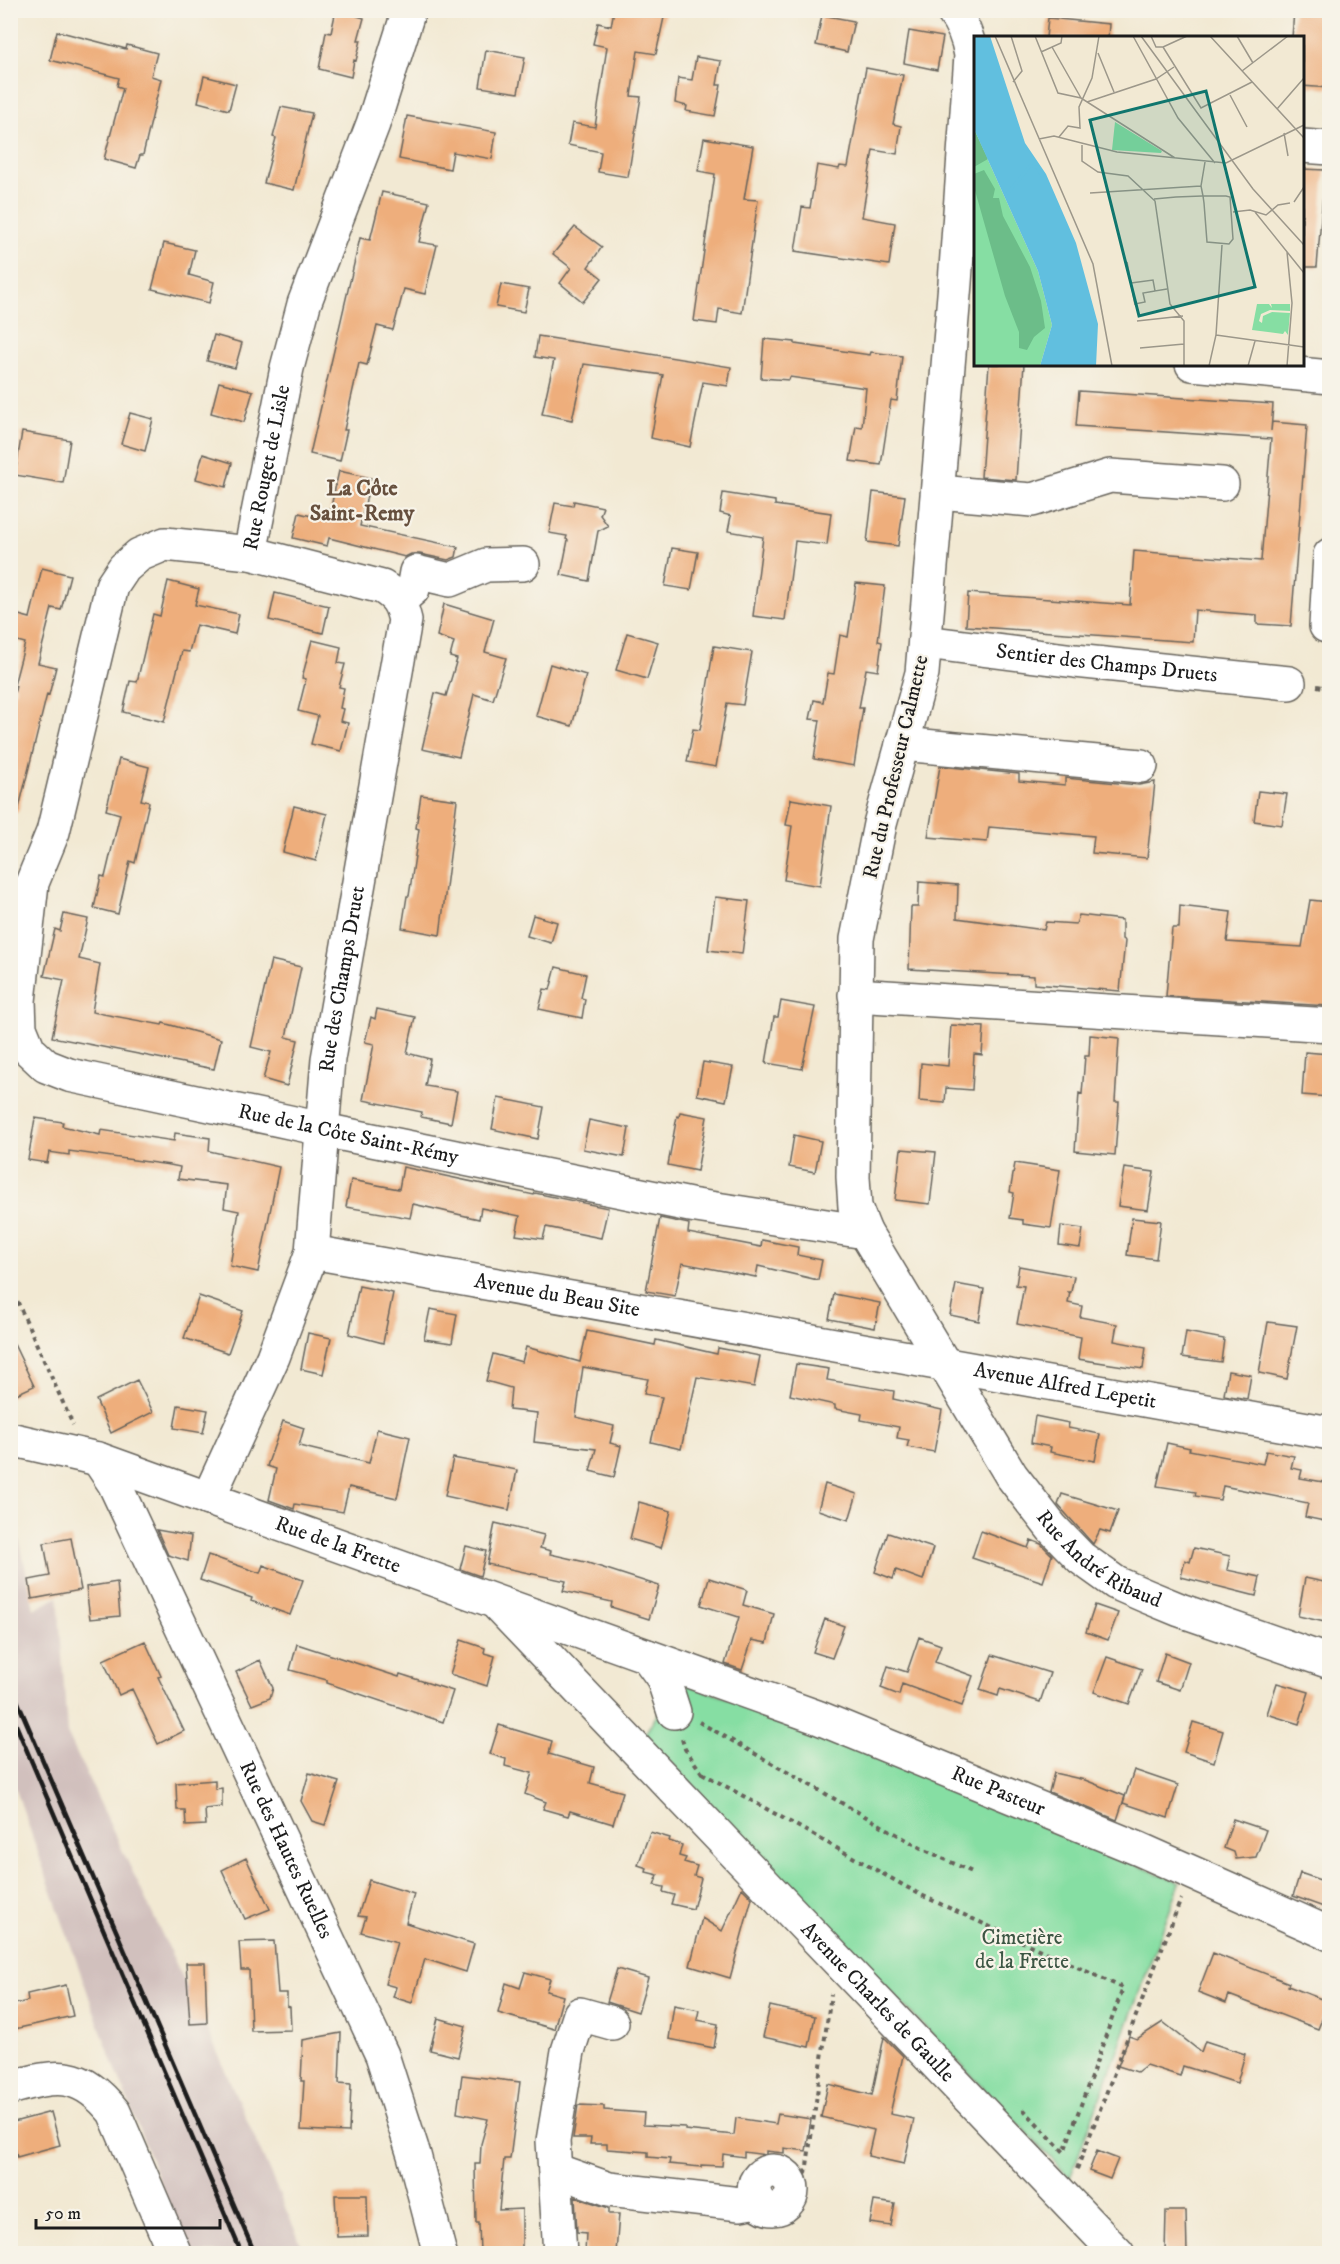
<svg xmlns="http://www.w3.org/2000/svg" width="1340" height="2264" viewBox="0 0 1340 2264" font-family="'IM FELL DW Pica',serif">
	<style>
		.industrial { fill: #d1c0bd }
		.green { fill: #86dea3; stroke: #517d60; stroke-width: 1.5 }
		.building { fill: #eeae7b }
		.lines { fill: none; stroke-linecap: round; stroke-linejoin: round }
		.minor-casing { stroke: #67645c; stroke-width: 36 }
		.path { stroke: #67645c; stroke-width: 4; stroke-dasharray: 4.5 4.5; stroke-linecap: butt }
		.minor { stroke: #fff; stroke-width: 33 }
		.rail { stroke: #1c1c1c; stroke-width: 4.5 }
		.labels { text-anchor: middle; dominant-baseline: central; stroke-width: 4.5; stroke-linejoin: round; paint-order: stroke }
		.street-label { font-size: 21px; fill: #1c1c1c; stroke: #f7f3e8 }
		.park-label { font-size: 21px; fill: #3c5644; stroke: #f7f3e8 }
		.neighbourhood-label { font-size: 22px; font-weight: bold; fill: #664f3d; stroke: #f7f3e8 }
		.inset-river { fill: none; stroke: #61bfdf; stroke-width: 3 }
		.inset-road { fill: none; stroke: #9c978a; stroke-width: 1.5 }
		.view { fill: #0f766e; fill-opacity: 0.15; stroke: #0f766e; stroke-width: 3 }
		.inset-edge { fill: none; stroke: #1c1c1c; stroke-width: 3 }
	</style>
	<rect width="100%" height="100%" fill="#f7f3e8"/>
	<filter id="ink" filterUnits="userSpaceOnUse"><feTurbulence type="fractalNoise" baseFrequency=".0167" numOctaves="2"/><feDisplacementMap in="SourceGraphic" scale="12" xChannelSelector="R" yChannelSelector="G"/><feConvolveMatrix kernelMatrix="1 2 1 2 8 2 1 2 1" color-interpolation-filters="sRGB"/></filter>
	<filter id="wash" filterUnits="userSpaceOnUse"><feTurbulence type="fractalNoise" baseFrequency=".008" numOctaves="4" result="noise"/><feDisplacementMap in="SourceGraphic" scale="24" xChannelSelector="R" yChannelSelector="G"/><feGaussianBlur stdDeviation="1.35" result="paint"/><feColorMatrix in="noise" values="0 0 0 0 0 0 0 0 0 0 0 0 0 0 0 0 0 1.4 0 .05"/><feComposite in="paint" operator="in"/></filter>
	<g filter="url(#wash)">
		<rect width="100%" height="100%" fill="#f2e9d3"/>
		<path class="industrial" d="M10,1496L34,1609L58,1596L67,1733L211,2038L305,2253H187L104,2039L11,1776Z"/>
		<path class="green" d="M679,1682L785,1717L1180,1883L1070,2178L644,1735Z"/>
		<g id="blocks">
			<path class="building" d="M336,10H358L357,16L364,18L358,40H361L356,61L354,60L351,77L319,69L326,32L331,33Z
				M614,10H651L665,13L656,54L638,51L631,96L641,97L628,177L598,172L601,152L568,145L572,123L595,127L607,47L593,44L598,23L611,26Z
				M1294,10H1329V88L1302,86V38H1292Z
				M822,15L854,21L847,52L816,45Z
				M1048,18L1109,24L1108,38H1046Z
				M57,31L126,49L127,45L157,53L151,76L161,79L143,155H140L136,168L104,159L123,88L117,86L119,78L50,60Z
				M909,31L943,37L937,70L904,63Z
				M486,50L525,57L518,93L480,87Z
				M696,57L721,61L717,85H721L715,116L686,111L687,106L675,103L678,78L692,80Z
				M866,68L903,75L893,124L901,126L897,154L873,150L862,217L895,223L889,265L795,251L802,207L810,208L817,165L839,169L840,166L848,167Z
				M204,76L236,84L229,110L198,102Z
				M281,107L312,113L294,190L264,183L276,138L273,137Z
				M407,116L496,132L492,159L453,152L450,169L399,159Z
				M704,138L753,146L744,199L758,200L742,313L719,309L717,324L694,321L715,174L698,171Z
				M1302,169L1325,170L1317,267H1302Z
				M382,192L429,202L419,242L437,245L425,294L404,289L393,330L377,326L367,365L359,363L344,430H347L340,461L310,454L360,238L370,240Z
				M575,227L602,247L588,267L602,278L583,302L560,283L571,268L553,254Z
				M164,243L195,250L189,275L214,282L209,303L152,289Z
				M501,284L529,289L524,312L496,307Z
				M214,335L242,343L235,368L207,361Z
				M538,336L731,367L728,386L703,382L690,447L651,438L663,375L584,364L572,420L542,414L554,360L535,357Z
				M764,339L795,342V344L870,355L871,352L902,356L897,401L891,400L881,465L850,461L856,426L862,427L866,388L790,377L789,380L761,378Z
				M989,364H1024L1016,480L981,477Z
				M219,382L253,391L244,422L211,413Z
				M1079,391L1273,404L1271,431L1272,422L1307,425L1291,626L1257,624V615L1195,610L1193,642L966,626L968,593L1130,605L1134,551L1261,561L1271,439L1076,426Z
				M130,413L153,419L145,451L121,444Z
				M22,432L70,440L63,483L15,475Z
				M203,454L232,463L226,487L196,479Z
				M339,471L371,478L360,526L458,547L456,557L448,560L420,554H411L405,557L329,538L327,546L293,538L299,513L328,520Z
				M873,492L905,496L898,546L867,542Z
				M723,493L775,501V505L831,513L827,545L795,541L785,620L753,616L763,537L728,531L731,516L720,513Z
				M574,501L603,507L600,515L608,526L598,531L589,581L561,575L568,540L566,539L567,536L549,533L555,503L573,506Z
				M672,548L698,552L691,590L665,586Z
				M42,568L70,575L61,610L52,608L38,663L56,667L49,695L47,694L18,812L10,811V710L16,686L14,685L25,643L10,639V629L15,614L30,618Z
				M168,581L199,589L195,605L239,614L235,634L196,625L189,652L182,651L164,722L123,712L130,681L137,682L153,614L160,616Z
				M856,583L885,586L878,641L882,642L878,671L866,669L859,708H863L854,766L814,759L820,720L810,719L814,700L823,702L828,673L834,674L840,635L848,637Z
				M275,593L329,606L323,633L269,620Z
				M444,604L494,619L485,652L506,658L493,700L474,694L459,757L422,749L435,693L446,696L457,659L450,657L454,642L437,636Z
				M627,633L658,642L647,679L616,670Z
				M312,640L341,647L338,663L345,664L339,687L344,688L340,708L343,709L340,721L348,723L341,751L311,744L318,716L298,711L306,679L302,678Z
				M714,646L752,652L743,705L727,703L716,767L687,762L693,729L700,730Z
				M550,664L586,675L572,726L536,716Z
				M119,759L149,767L141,800L149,802L135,863L130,861L118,914L94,908L101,876L105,877L120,814L106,810Z
				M940,766L1019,774V781L1065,785V778L1139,785L1155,782L1147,858L1092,853L1094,836L989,827L987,842L928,837Z
				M1258,791L1287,794L1282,825L1254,821Z
				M421,795L457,800L440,935L402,928L407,896H409L419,829L416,828Z
				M791,799L831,806L820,886L784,880L792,826L786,825Z
				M294,806L327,814L316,861L283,852Z
				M919,882L958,885L957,918L1044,930L1046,922L1076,924L1079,915L1122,920V939L1125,941L1120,991L1034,984V976L909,969L911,907H918Z
				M715,897L749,901L742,954L708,950Z
				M1310,900L1329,902V1006L1166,996L1172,928H1179L1180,906L1231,912L1227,942L1302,947Z
				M64,914L88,919L79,959L100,964L92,1012L162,1025L163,1023L221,1039L214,1069L52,1037L64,980L44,976L55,929L60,931Z
				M533,915L557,922L551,943L527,936Z
				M271,960L301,967L286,1037L298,1040L287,1086L263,1079L271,1052L251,1047Z
				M556,967L586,974L581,998L585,999L582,1018L539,1009L544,989L550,990Z
				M781,1001L815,1007L802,1069L766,1063L774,1017H778Z
				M377,1009L415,1017L407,1053L430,1059L425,1086L457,1091L451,1123L421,1117L422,1112L363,1100L374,1044L365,1042L371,1017L375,1019Z
				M951,1025L984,1027L982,1055L974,1054L972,1090L946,1088L945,1103L919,1101L921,1063L948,1066Z
				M1090,1035L1119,1038L1115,1102H1119L1115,1155L1075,1151L1079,1093L1082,1094L1085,1056H1089Z
				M1305,1052L1329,1054V1097L1302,1095Z
				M703,1062L733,1067L726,1101L697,1095Z
				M498,1098L544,1107L538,1139L492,1129Z
				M680,1112L707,1117L697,1171L668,1165L677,1116L679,1117Z
				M35,1118L63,1122L62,1126L100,1135L101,1130L174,1141L175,1133L210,1138L209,1151L279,1167L258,1272L230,1266L239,1211L224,1208L227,1185L178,1179L180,1167L170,1165L69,1151V1155L49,1152L47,1163L28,1160Z
				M589,1120L629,1128L624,1157L583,1149Z
				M794,1135L821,1141L815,1172L789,1167Z
				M901,1149L936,1152L930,1204L895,1200Z
				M1015,1163L1060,1170L1051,1228L1023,1224V1220L1010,1218L1014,1193L1010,1192Z
				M403,1167L534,1195L535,1193L608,1208L601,1238L546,1227L543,1239L516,1235L520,1216L481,1208L479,1219L413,1204L410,1218L346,1207L351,1180L399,1189Z
				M1124,1168L1154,1172L1148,1210L1118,1206Z
				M660,1218L689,1224L688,1233L761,1247L762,1240L798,1247L797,1255L822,1260L818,1280L758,1266L756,1277L682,1263L675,1296L646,1291Z
				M1132,1218L1161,1221L1156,1259L1127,1255Z
				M1061,1226L1083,1229L1080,1248L1059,1245Z
				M1019,1266L1074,1276L1071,1292H1067H1070L1068,1303L1082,1306L1080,1317L1117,1324L1114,1341L1146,1347L1143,1369L1078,1359L1081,1337L1017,1324L1024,1286L1016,1285Z
				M956,1284L984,1289L979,1321L950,1315Z
				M359,1286L393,1293L383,1343L349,1334Z
				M834,1294L880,1303L875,1328L829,1319Z
				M199,1296L243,1311L228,1353L184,1338Z
				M430,1309L457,1314L452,1343L424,1339Z
				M1268,1322L1297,1326L1287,1379L1259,1373Z
				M587,1331L655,1345L656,1340L717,1354L718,1348L760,1356L754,1387L697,1377L681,1449L651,1442L662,1397L644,1394L648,1379L583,1367L576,1417L614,1426L610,1443L621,1446L614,1477L590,1471L596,1449L534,1442L537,1413L509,1410L511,1388L486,1381L493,1354L522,1362L526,1347L580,1362Z
				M1186,1332L1224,1339L1221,1362L1182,1357Z
				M308,1333L331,1338L323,1374L301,1369Z
				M10,1336L34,1386L10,1397Z
				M796,1364L829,1369L827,1380L894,1391L893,1399L942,1410L934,1452L907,1447L909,1440L897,1438L899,1427L861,1420L862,1414L835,1409V1405L790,1395Z
				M1228,1371L1251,1375L1247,1399L1224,1395Z
				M137,1380L153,1412L111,1433L96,1400Z
				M178,1405L208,1410L203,1433L174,1428Z
				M1035,1416L1069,1423L1068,1428L1100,1434L1095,1461L1050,1452L1051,1447L1031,1443Z
				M283,1421L304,1428L299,1446L369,1463L377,1429L410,1437L397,1498L349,1487L343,1512L295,1504L294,1509L269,1500L276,1469L267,1466Z
				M1167,1443L1190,1448L1189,1450L1263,1464L1266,1451L1294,1456L1291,1468L1302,1470L1300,1478L1329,1483V1522L1305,1517L1308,1503L1223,1486L1220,1500L1195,1496L1196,1492L1157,1486Z
				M453,1458L517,1470L509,1510L445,1496Z
				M825,1484L857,1494L849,1520L818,1510Z
				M1062,1494L1118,1511L1110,1533L1100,1530L1093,1544L1058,1505Z
				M639,1502L671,1511L661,1548L630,1539Z
				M495,1523L544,1535L540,1548L551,1551L550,1554L585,1562L659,1586L649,1619L611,1607L612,1602L563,1591L566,1581L487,1564Z
				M157,1530L191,1536L188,1561L168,1555Z
				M981,1531L1028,1548L1031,1540L1041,1544L1052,1555L1043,1582L972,1558Z
				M888,1533L933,1548L923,1580L896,1570L893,1579L875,1572Z
				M71,1538L81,1590L32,1599L29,1580L50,1576L44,1543Z
				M466,1546L486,1551L480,1576L460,1569Z
				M1194,1548L1230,1556L1227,1570L1260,1577L1256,1596L1181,1577L1185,1560L1190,1562Z
				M208,1555L260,1573L263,1565L303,1580L290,1615L251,1601L252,1598L200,1580Z
				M709,1578L747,1590L743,1605L774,1614L767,1643L752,1640L742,1670L725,1664L739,1617L701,1605Z
				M1305,1578L1329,1583V1623L1298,1616Z
				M117,1582L120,1616L90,1619L86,1587Z
				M1095,1605L1118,1613L1108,1640L1086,1632Z
				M825,1619L844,1626L832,1658L813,1652Z
				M919,1637L941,1645L935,1662L973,1676L962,1706L902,1684L899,1695L881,1688L888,1666L907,1672Z
				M461,1640L485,1648L484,1653L495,1656L487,1686L450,1674Z
				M145,1641L161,1676L158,1677L184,1731L158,1744L132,1689L119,1695L103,1660Z
				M297,1644L399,1677L400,1674L453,1691L443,1722L327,1683V1680L290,1670Z
				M1165,1653L1189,1662L1180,1690L1156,1682Z
				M992,1655L1050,1673L1040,1702L1000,1689L998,1696L980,1690Z
				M1107,1657L1142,1669L1129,1704L1094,1692Z
				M260,1660L273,1688L270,1698L252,1705L236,1672Z
				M1277,1683L1309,1692L1299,1724L1267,1714Z
				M1193,1722L1223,1731L1214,1762L1184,1752Z
				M499,1725L552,1741L549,1754L594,1767L590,1783L623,1792L613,1824L570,1811L568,1816L543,1809L546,1802L525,1794L532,1773L505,1766L506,1759L490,1754Z
				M1134,1770L1178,1785L1168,1818L1123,1803Z
				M309,1773L339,1782L325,1825L312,1821L301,1801Z
				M1054,1773L1085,1780L1125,1796L1117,1820L1049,1792Z
				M215,1780V1789L222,1788V1807L205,1809L206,1825L186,1826L185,1810H177L176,1783Z
				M1233,1819L1266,1830L1256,1857L1236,1859L1234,1852L1224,1848Z
				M650,1832L670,1838L669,1841L682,1845L679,1856L686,1858L684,1862L697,1866L694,1876L701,1878L693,1909L671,1904L674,1895L663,1892L664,1887L654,1885L658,1875L646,1872L647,1868L638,1865Z
				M246,1858L270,1909L245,1919L222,1870Z
				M1300,1873L1329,1883V1909L1293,1896Z
				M369,1880L414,1894L406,1923L474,1944L466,1972L425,1959L412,2003L393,1997L396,1987L385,1984L397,1942L361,1932L366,1917L358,1916Z
				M742,1888L752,1898L730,1978L690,1966L702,1918L722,1931Z
				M274,1941L278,1993H287V2006L290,2007L291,2030L251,2031L249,1970H241L239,1942Z
				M1213,1953L1289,1983L1288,1986L1329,2002L1318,2029L1229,1995L1226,2003L1198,1992Z
				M186,1963H205L207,2023L190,2024Z
				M617,1969L648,1978L638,2012L607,2002Z
				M525,1972L550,1979L546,1991L563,1996L554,2029L498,2013L506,1983L520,1988Z
				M66,1985L73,2016L10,2030V2005L28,2001L27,1994Z
				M674,2005L699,2010L697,2020L718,2024L714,2048L669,2039Z
				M770,2006L815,2016L809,2047L763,2037Z
				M438,2018L466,2026L458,2057L430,2050Z
				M1163,2022L1201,2052L1205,2041L1245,2054L1237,2083L1183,2066L1180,2076L1146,2065L1137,2072L1118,2066L1129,2036L1137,2039Z
				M341,2033L339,2083L351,2084L349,2132L301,2130L304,2081H301L303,2040Z
				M884,2037L903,2056L890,2114L914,2119L904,2164L868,2156L874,2130L821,2117L828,2084L872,2095Z
				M462,2075L520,2082L510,2159H504L499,2210L522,2209V2253H480L479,2223H476L475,2164H480L481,2144L488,2119L457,2113Z
				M578,2105L604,2106V2110L644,2113L643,2125L685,2127V2130L734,2135L736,2118L776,2124L778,2114L811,2119L806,2151L784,2148V2153L766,2151V2155L744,2152V2157L723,2154L722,2166L701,2165V2167L669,2164L670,2159L648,2157V2152L607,2149V2144H590L591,2138H573Z
				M51,2112L60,2145L17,2157L10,2123Z
				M1097,2151L1118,2159L1110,2179L1089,2171Z
				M335,2195H367L368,2236L337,2237Z
				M575,2197L609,2208V2214H619L616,2253H585L586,2233L577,2232Z
				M874,2201L895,2204L891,2226L870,2223Z
				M1166,2211H1186L1187,2253H1165Z"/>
		</g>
	</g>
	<g filter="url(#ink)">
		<use href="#blocks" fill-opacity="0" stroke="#67645c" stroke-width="1.5"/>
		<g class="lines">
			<defs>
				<g id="minor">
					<path id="s1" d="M952,10C963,24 968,37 971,55L955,283L922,673L880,824L857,939L853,1177L855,1207L865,1232L1011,1475L1052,1528L1081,1558L1116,1583L1146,1596L1180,1610L1330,1662"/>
					<path d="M1302,146L1330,148"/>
					<path d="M1192,364L1330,377"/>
					<path d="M938,492L1032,500L1110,476L1222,484"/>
					<path id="s2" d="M250,553L287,368L304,304L373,124L409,10"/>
					<path d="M399,601L413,589L416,572L450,580L486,565L523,564"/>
					<path d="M1326,626L1330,555"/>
					<path id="s3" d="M925,642L1075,661L1289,683"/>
					<path d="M902,744L1141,766"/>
					<path d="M855,995L1330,1025"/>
					<path id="s4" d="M312,1252L1330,1433"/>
					<path id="s5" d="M10,1439L98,1459L817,1717L1139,1849L1330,1934"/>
					<path id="s6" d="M98,1459L114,1483L382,2055L414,2155L440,2254"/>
					<path id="s7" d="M208,1499L273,1357L312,1252L328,1059L405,620C401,603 397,596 382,587L250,553L165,544L139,555L124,568L112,586L53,832L32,883L19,1001L20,1028L29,1050L46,1066L69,1075L308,1126L333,1132L690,1205L865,1232"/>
					<path id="s8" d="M499,1606L1118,2254"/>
					<path d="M647,1656L663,1678L674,1712"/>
					<path d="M10,2088C58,2074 81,2071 114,2112L175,2254"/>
					<path d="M555,2170L609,2189L740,2204L758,2201"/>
					<circle cx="773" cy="2190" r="19"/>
					<path d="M560,2254L553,2141L568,2051L580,2014L612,2023"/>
				</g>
			</defs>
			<use href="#minor" class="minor-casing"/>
			<path class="path" d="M1317,686L1330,688
				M10,1285L73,1425
				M699,1722L921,1848L972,1872
				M682,1739L685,1749L704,1776
				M702,1773L921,1895L1123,1988L1064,2152L1022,2108
				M1077,2169L1181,1899
				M790,2183L806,2173L831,1994"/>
			<use href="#minor" class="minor"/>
			<path class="rail" d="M10,1684L255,2254
				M10,1711L242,2254"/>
		</g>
	</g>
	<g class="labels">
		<g class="street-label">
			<text stroke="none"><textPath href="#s2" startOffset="87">Rue Rouget de Lisle</textPath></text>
			<text stroke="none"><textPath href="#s3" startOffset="183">Sentier des Champs Druets</textPath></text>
			<text transform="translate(896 767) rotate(-77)">Rue du Professeur Calmette</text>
			<text stroke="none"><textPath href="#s7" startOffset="543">Rue des Champs Druet</textPath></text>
			<text stroke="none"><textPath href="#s7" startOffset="2052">Rue de la Côte Saint-Rémy</textPath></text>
			<text stroke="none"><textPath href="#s4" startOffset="249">Avenue du Beau Site</textPath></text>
			<text stroke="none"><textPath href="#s4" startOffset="765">Avenue Alfred Lepetit</textPath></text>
			<text stroke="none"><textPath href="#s5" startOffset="345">Rue de la Frette</textPath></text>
			<text stroke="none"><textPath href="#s1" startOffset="1646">Rue André Ribaud</textPath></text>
			<text stroke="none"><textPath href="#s5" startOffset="1050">Rue Pasteur</textPath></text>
			<text stroke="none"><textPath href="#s6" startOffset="434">Rue des Hautes Ruelles</textPath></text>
			<text stroke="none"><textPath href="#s8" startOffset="548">Avenue Charles de Gaulle</textPath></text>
		</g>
		<g class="park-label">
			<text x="1022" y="1938">Cimetière<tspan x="1022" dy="24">de la Frette</tspan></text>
		</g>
		<g class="neighbourhood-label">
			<text x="362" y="488">La Côte<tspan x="362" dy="25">Saint-Remy</tspan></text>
		</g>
	</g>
	<g transform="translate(974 36)">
		<rect width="330" height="330" fill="#f2e9d3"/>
		<path d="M141,86L188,115L187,117L138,114ZM0,93L64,235L78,289L66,330H0ZM283,268H295L298,272L297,268H316V275L296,274L287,278L285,285L288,287L289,280L298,276L316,277L314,299L311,295L309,298L278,294Z" fill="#86dea3"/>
		<path d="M0,93L14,123L0,131ZM10,134L21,153L19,162H25L29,180L56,231L67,265L71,292L60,301L53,314L45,312V296L31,260L0,151V138Z" fill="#6cbd89"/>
		<path d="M0,0H16L51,107L72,138L102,207L124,288L122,330H66L78,289L64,235L0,93Z" fill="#61bfdf"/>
		<path class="inset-river" d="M33,158L56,130L63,131L69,141"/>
		<path class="inset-road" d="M21,0L119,228L138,330M37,0L48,35L39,46M61,0L84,57L107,62L201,122M159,0L204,82L241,127M167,0L279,153L330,209M177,0L182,11H189M236,0L330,102M263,0L279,27M78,11L107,62M189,11L227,72L278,46M189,11L213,0M67,16L87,7L88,0M124,17L140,56M268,35L314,0M256,59L273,91M113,66L182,43L200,31M303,73L330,42M310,97L314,120M85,101L94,90L106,92L105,71L118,42L125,0M65,103L80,100L143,116L252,127L330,89M108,109V125L124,136L154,140L181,165L196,268L210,285V330M116,157L227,150M180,163L202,161L228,160H252L256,161L259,203L255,208L233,206L230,167L229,160L227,150L231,126M320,166L330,151M259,176L276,174L292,179L304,169L316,167M281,176L330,237M153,226L161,269M157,247L179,244L181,255L193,253M161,268L171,266L169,257L181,255M163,285L209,280M242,299L330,311M166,312L210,308M235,330L242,299L248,209M274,330L281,305M313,330L318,267L313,216"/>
		<path class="view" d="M232,55L281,251L165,280L116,84Z"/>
		<rect width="330" height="330" class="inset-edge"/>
	</g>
	<rect width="1340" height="2264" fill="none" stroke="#f7f3e8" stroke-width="36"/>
	<path d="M36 2219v9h184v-9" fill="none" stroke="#1c1c1c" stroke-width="3"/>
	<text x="45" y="2219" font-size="18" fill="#1c1c1c" stroke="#f7f3e8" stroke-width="4.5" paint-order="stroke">50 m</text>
</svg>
